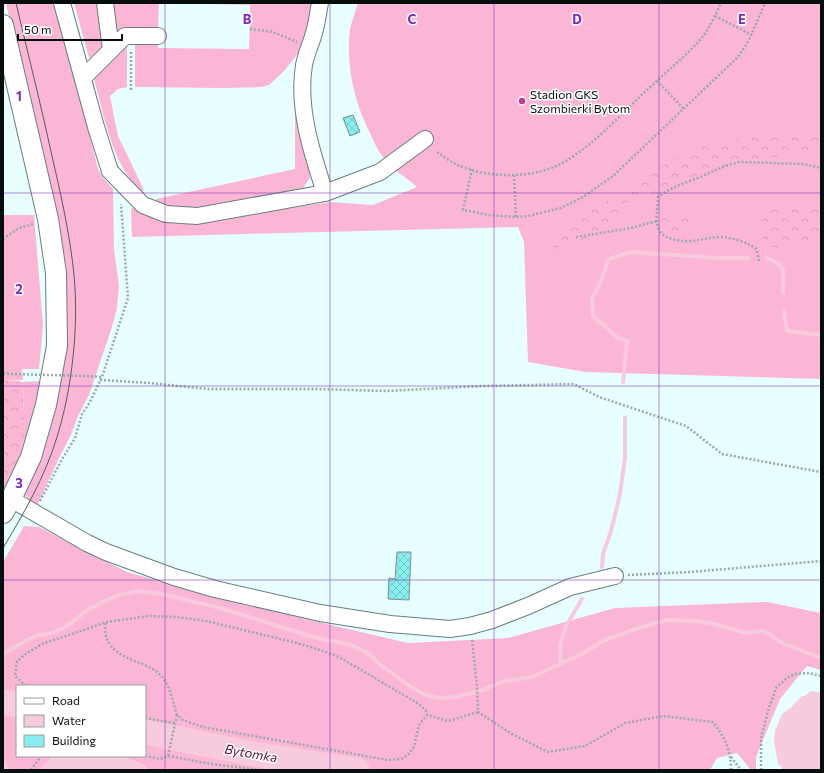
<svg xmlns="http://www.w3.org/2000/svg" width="824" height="773" viewBox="0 0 824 773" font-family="Commissioner,sans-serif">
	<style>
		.grass { fill: #fbb6d6 }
		.forest { fill: url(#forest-crowns) }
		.water { fill: #f7cade }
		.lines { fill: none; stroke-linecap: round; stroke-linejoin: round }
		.stream { stroke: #f7cade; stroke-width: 4 }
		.river { stroke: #f7cade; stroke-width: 25 }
		.building { fill: url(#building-cross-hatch); stroke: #7b9191 }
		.minor-casing { stroke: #697e7e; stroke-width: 18 }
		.major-casing { stroke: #697e7e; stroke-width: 22 }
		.path { stroke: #98aaaa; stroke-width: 2.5; stroke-dasharray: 2 2; stroke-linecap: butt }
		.minor { stroke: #fff; stroke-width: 16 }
		.major { stroke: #fff; stroke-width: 20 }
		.tram { stroke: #525e5e; stroke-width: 1 }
		.path-bridge { stroke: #98aaaa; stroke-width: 2.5; stroke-dasharray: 2 2; stroke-linecap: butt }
		.grid { fill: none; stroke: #7b2cbf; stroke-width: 1; stroke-opacity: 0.55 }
		.poi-dot { fill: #c24089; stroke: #fff; stroke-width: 1.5 }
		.labels { text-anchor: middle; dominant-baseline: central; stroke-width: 3; stroke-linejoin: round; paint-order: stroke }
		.poi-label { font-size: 12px; fill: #060d0d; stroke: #fff; text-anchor: start }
		.water-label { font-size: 13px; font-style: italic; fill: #600b3e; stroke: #fff }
		.grid-label { font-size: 13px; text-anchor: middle; font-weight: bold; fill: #7b2cbf; stroke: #fff; stroke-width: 3; stroke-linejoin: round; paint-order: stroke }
	</style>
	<defs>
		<pattern id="forest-crowns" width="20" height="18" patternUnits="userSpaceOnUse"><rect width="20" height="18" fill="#fbb6d6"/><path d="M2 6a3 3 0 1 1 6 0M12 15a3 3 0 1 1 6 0" fill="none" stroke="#d69bb6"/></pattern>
		<pattern id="building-cross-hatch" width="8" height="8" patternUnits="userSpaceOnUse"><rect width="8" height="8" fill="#87edee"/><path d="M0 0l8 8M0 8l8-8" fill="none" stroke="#73cacb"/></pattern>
	</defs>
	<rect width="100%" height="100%" fill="#e7ffff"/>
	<path class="grass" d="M6,3H56L98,169L104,179L113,189L114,250L119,285L117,308L111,330L89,395L78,416L71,435L59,458L37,506L26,496L24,493L56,396L39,149Z
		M74,3H100L106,49L91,65Z
		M109,3H314L310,30L300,51L284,71L269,85L262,87L224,88L135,87V39L158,40V48L249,49L250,5L159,3L158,32L114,42Z
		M358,3H821V379L585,372L528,362L524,242L518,227L132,237L131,208L202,222L330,202L373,205L417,187C406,177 392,170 383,157C376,148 372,137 367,127C353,96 346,64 350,29C352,21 355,12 358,3Z
		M127,40V87L118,89L110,96L118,136L144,190L142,191C112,168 103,110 93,75Z
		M295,108H298L310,170V178L303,188L191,209L165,208L155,202L156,199L295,169Z
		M3,215H34L43,325L39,369H22L23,380L3,381Z
		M42,381L30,426L23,445C25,434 23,424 23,413C23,403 26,391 21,382Z
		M24,526L39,527L127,572L233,602L408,643L508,638L615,608L767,602L821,613V670L807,666L780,699L756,757V770H751L737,753L717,758L710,770H149L144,765L121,756H145V686H17V756H54L39,770H5L3,750V562Z"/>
	<path class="forest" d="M821,130V152L760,159L698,174L658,197H647L630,200L625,205L614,225L584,240L553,251L554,240L588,213L699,144Z
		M793,203L816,204L821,208V234L811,245L804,247L799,241C782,245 780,254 763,241C763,229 760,214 768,204Z
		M670,212L679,213L688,216L691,229L687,237L669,239L661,226L662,219Z
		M3,381H20C26,388 23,398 23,408C23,416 25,424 25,433C24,450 13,477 3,491Z"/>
	<path class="water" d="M811,691L818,692L821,691V770H783L781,766L778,764L774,740L775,731L782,714L792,707L793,705L802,696H805Z
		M54,756H121L144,765L149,770H39Z"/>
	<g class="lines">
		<path class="stream" d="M767,258L777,263L783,269V293
			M784,311L787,331L821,335
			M623,382L627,341L618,338L593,316L592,297L598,288L609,259L631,252L719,258H748
			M602,567L603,554L611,531L620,494L625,458V418
			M3,654L33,637L39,635L53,633L67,626L85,612L100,603L119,595L137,591L162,594L224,609L313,637L351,645L366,652L382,666L411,687L423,694L438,698L456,697L483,690L501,682L532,677L580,655L605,640L644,626L668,620L694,621L711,623L746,633L762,631L770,634L780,642L821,658
			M561,663L560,645L566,626L582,599
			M3,762L8,770"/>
		<path class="river" d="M3,702L17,705
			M145,732L254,754L357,770"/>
	</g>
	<path class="building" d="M353,115L360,132L350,136L343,118Z
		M397,552H411L409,600L388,599L389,578L395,579Z"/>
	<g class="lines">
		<defs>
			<path id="minor" d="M62,3L96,127L110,171L143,205L166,214L197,216L325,193L380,172L425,139
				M105,3L111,50
				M320,3C318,13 317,23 314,33C311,44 306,54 304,65C297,108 312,153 325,193
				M83,78L125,36H158
				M11,499L87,543L106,552L174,577L215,589L320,613L390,624L450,629L470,626L492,620L528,606L570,587L615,576"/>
			<path id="major" d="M3,25L48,219L56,273L57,346L46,405L31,457L11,499L3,513"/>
		</defs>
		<use href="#minor" class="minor-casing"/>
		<use href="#major" class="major-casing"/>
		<path class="path" d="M715,16L752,35
			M250,29L273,32L297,42
			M657,81L684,109
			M131,90V51
			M437,152C444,157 451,162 458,165C489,179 535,179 564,162C595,144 619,116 645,92C664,73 687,56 704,35C711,25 716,14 721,3
			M472,169L463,210L489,215L516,217L528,216L561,208L583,197L613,176L738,57L749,40L765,3
			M514,175L516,217
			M576,237L631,228L657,221
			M3,239L19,228L33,224
			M759,261C758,257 758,252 756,249C750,243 730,237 721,237C702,237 692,245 672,239C666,237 661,235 658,228C655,218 658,208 658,197C670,188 684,183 698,178C712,172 725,165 740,162L803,164L821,168
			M3,373L11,374
			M87,376L102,377
			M100,380L149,383L208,389H314L387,391L483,386L574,384L599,397L686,426L722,454L821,472
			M40,501L61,461L75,438L82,414L90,402L102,377L128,298L121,204
			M628,575L690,572L821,561
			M106,623C104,630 105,636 109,643C121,663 149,660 163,678C171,688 173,703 177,715
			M472,640L477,686L478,712L512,734L548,752L585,746L625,723L663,716L713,722C725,738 731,750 731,770
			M26,686L15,676L17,661L27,653L42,644L107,622L149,616L177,617L206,621L293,642L317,649L339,657L419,704L426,711L427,715
			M145,718L174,723
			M145,756L160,759L168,756L177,715L183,720L203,727L388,760L401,759L408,755L414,747L419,725L427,715L448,721L478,712
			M168,756L211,764L258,770
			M731,757L741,770
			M31,770L41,756
			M761,770V738L768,711L776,688L787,678L795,674L809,673L821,676"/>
		<use href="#minor" class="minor"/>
		<use href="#major" class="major"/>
		<path class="tram" d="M3,548C24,513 45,477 57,437C72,389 79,326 74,275C70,235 61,195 52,156C41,105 28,54 16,3"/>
		<path class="path-bridge" d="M11,374L87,376"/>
	</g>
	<path class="grid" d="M165,3V770M330,3V770M494,3V770M659,3V770M3,193H821M3,386H821M3,580H821"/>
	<circle class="poi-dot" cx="522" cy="101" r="4"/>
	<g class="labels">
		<g class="poi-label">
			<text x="530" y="94">Stadion GKS<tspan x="530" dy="14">Szombierki Bytom</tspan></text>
		</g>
		<g class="water-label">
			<text transform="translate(251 753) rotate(10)">Bytomka</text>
		</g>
	</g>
	<g class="grid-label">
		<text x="247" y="24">B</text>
		<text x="412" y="24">C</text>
		<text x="577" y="24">D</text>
		<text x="742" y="24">E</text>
		<text x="19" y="101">1</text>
		<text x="19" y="294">2</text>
		<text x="19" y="488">3</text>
	</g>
	<rect width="824" height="773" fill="none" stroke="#060d0d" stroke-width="8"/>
	<rect x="16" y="685" width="130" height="72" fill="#ffffff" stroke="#9b9e9e"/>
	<rect x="24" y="698" width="20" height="6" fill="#ffffff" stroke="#9b9e9e"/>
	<text x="52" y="705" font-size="12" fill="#060d0d">Road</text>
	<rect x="24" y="715" width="20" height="12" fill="#f7cade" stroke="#9b9e9e"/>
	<text x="52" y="725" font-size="12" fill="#060d0d">Water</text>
	<rect x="24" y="735" width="20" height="12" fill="#87edee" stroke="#9b9e9e"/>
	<text x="52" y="745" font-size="12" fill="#060d0d">Building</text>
	<path d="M18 34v6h104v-6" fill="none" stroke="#060d0d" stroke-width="2"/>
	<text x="24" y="34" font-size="12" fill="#060d0d" stroke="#ffffff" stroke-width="3" paint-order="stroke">50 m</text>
</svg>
